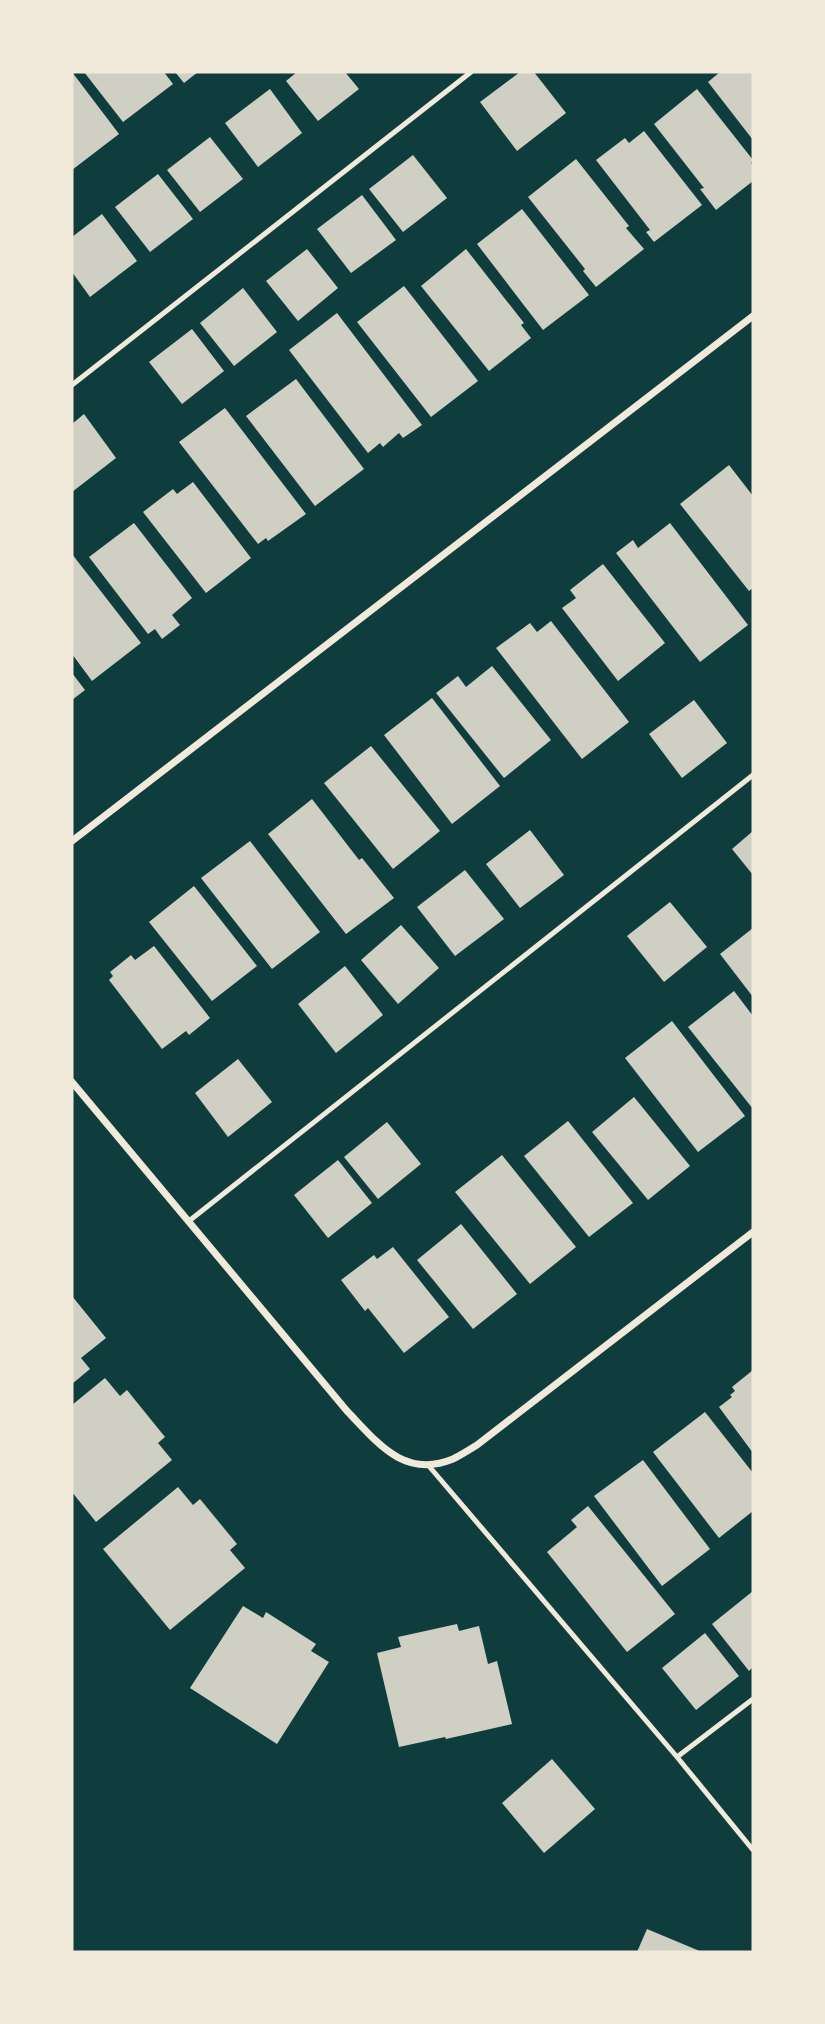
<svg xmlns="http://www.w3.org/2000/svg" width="825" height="2024" viewBox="0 0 825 2024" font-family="'Nunito Sans',sans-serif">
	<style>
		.building { fill: #cfcfc3 }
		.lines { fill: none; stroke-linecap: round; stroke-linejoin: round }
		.service { stroke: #f1e9da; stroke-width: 5 }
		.minor { stroke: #f1e9da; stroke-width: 7 }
	</style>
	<rect width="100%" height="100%" fill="#0f3d3e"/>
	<path class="building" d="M72,72L119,134L72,170Z
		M84,72H164L173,84L123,122Z
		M175,72H198L184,83Z
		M297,72H345L359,89L318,121L286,81Z
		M520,72H534L566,113L517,151L480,102Z
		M720,72H753V140L708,82Z
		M270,89L302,133L258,167L225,123Z
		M697,89L753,160L751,163L753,165V181L716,210L700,189L704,188L654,124Z
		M644,131L702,205L654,242L646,232L650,230L596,160L625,138L629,143Z
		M210,137L243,179L200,212L167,170Z
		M413,155L447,198L403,232L369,189Z
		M576,159L629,226L626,228L644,249L596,287L583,271L585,269L528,197Z
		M158,174L193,219L150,252L115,207Z
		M362,195L396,240L351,273L317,229Z
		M522,209L589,295L543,330L477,244Z
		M102,214L137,261L90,297L72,272V237Z
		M307,249L338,288L298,321L266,281Z
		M466,249L524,323L521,325L531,338L489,371L421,286Z
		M404,286L478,381L431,417L357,322Z
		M243,288L277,332L234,366L200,323Z
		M337,313L422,425L403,438L399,433L383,447L380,443L368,453L289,350Z
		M192,329L224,371L182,404L149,362Z
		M296,379L364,469L315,506L246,416Z
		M225,408L306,514L268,541L266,538L258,544L179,442Z
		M84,414L116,458L72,492V424Z
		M729,465L753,496V588L749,591L680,504Z
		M193,482L251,558L206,593L143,512L173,489L177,494Z
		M134,523L192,598L172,615L180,625L162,639L155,629L148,634L89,557Z
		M670,523L748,625L700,662L616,553L633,540L638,548Z
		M72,554L141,643L92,681L72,654Z
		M603,564L665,643L618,681L562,608L576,598L570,590Z
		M551,621L629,722L582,759L496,648L530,623L537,632Z
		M492,666L551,740L504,778L436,693L458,676L466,687Z
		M72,673L85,690L72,700Z
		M432,698L500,786L452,824L384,735Z
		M694,700L727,743L682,778L649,734Z
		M371,746L440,831L393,869L324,783Z
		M312,799L359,860L362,858L394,898L346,934L268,834Z
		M530,830L564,875L520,908L486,864Z
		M753,831V875L732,849Z
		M250,841L320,932L272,969L201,878Z
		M465,870L504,919L455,956L417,907Z
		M194,886L257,966L212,1001L149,922Z
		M670,902L707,947L664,982L627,936Z
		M401,925L439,968L398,1004L361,960Z
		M753,928V997L720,954Z
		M154,946L210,1018L189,1035L186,1031L162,1049L109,980L113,976L110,972L131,955L135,960Z
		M345,966L383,1015L336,1053L298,1004Z
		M734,991L753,1016V1109L688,1027Z
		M672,1021L745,1116L698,1152L625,1058Z
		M238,1059L272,1102L228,1137L195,1093Z
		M634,1097L690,1166L648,1200L592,1132Z
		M568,1121L633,1203L589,1237L524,1156Z
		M387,1122L421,1164L378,1199L344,1157Z
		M502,1155L576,1247L530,1284L455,1192Z
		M338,1160L372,1203L328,1238L294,1195Z
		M461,1224L517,1294L473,1329L417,1260Z
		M393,1247L449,1317L404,1353L368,1308L365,1311L341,1280L374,1255L377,1259Z
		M72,1296L106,1338L81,1358L90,1369L72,1384Z
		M753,1370V1453L719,1407L732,1397L730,1395L735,1391L732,1387Z
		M105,1378L120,1396L127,1390L165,1437L158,1443L172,1460L96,1522L72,1492V1405Z
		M705,1412L753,1473V1511L719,1538L653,1452Z
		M643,1460L710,1549L662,1586L594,1496Z
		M178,1487L193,1505L200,1499L237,1544L230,1550L245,1568L170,1630L103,1549Z
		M588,1506L675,1614L627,1652L547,1552L577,1527L571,1520Z
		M753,1591V1667L749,1671L712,1624Z
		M243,1606L263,1618L266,1612L316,1644L311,1651L329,1662L277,1744L190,1688Z
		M457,1624L459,1631L479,1626L488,1664L497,1661L512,1724L446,1739L445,1737L399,1747L377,1653L401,1647L398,1637Z
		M705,1633L739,1676L696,1710L662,1668Z
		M552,1759L595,1809L544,1853L502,1803Z
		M647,1929L702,1952H637Z"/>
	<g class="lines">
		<path class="service" d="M72,385L471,72
			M189,1221L753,775
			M428,1465L677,1757L753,1850
			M677,1757L753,1699"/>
		<path class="minor" d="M72,841L753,316
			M72,1082L347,1411C378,1443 404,1479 453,1459C461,1455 469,1450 477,1445L753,1232"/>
	</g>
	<rect width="825" height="2024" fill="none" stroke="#f1e9da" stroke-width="147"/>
</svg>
